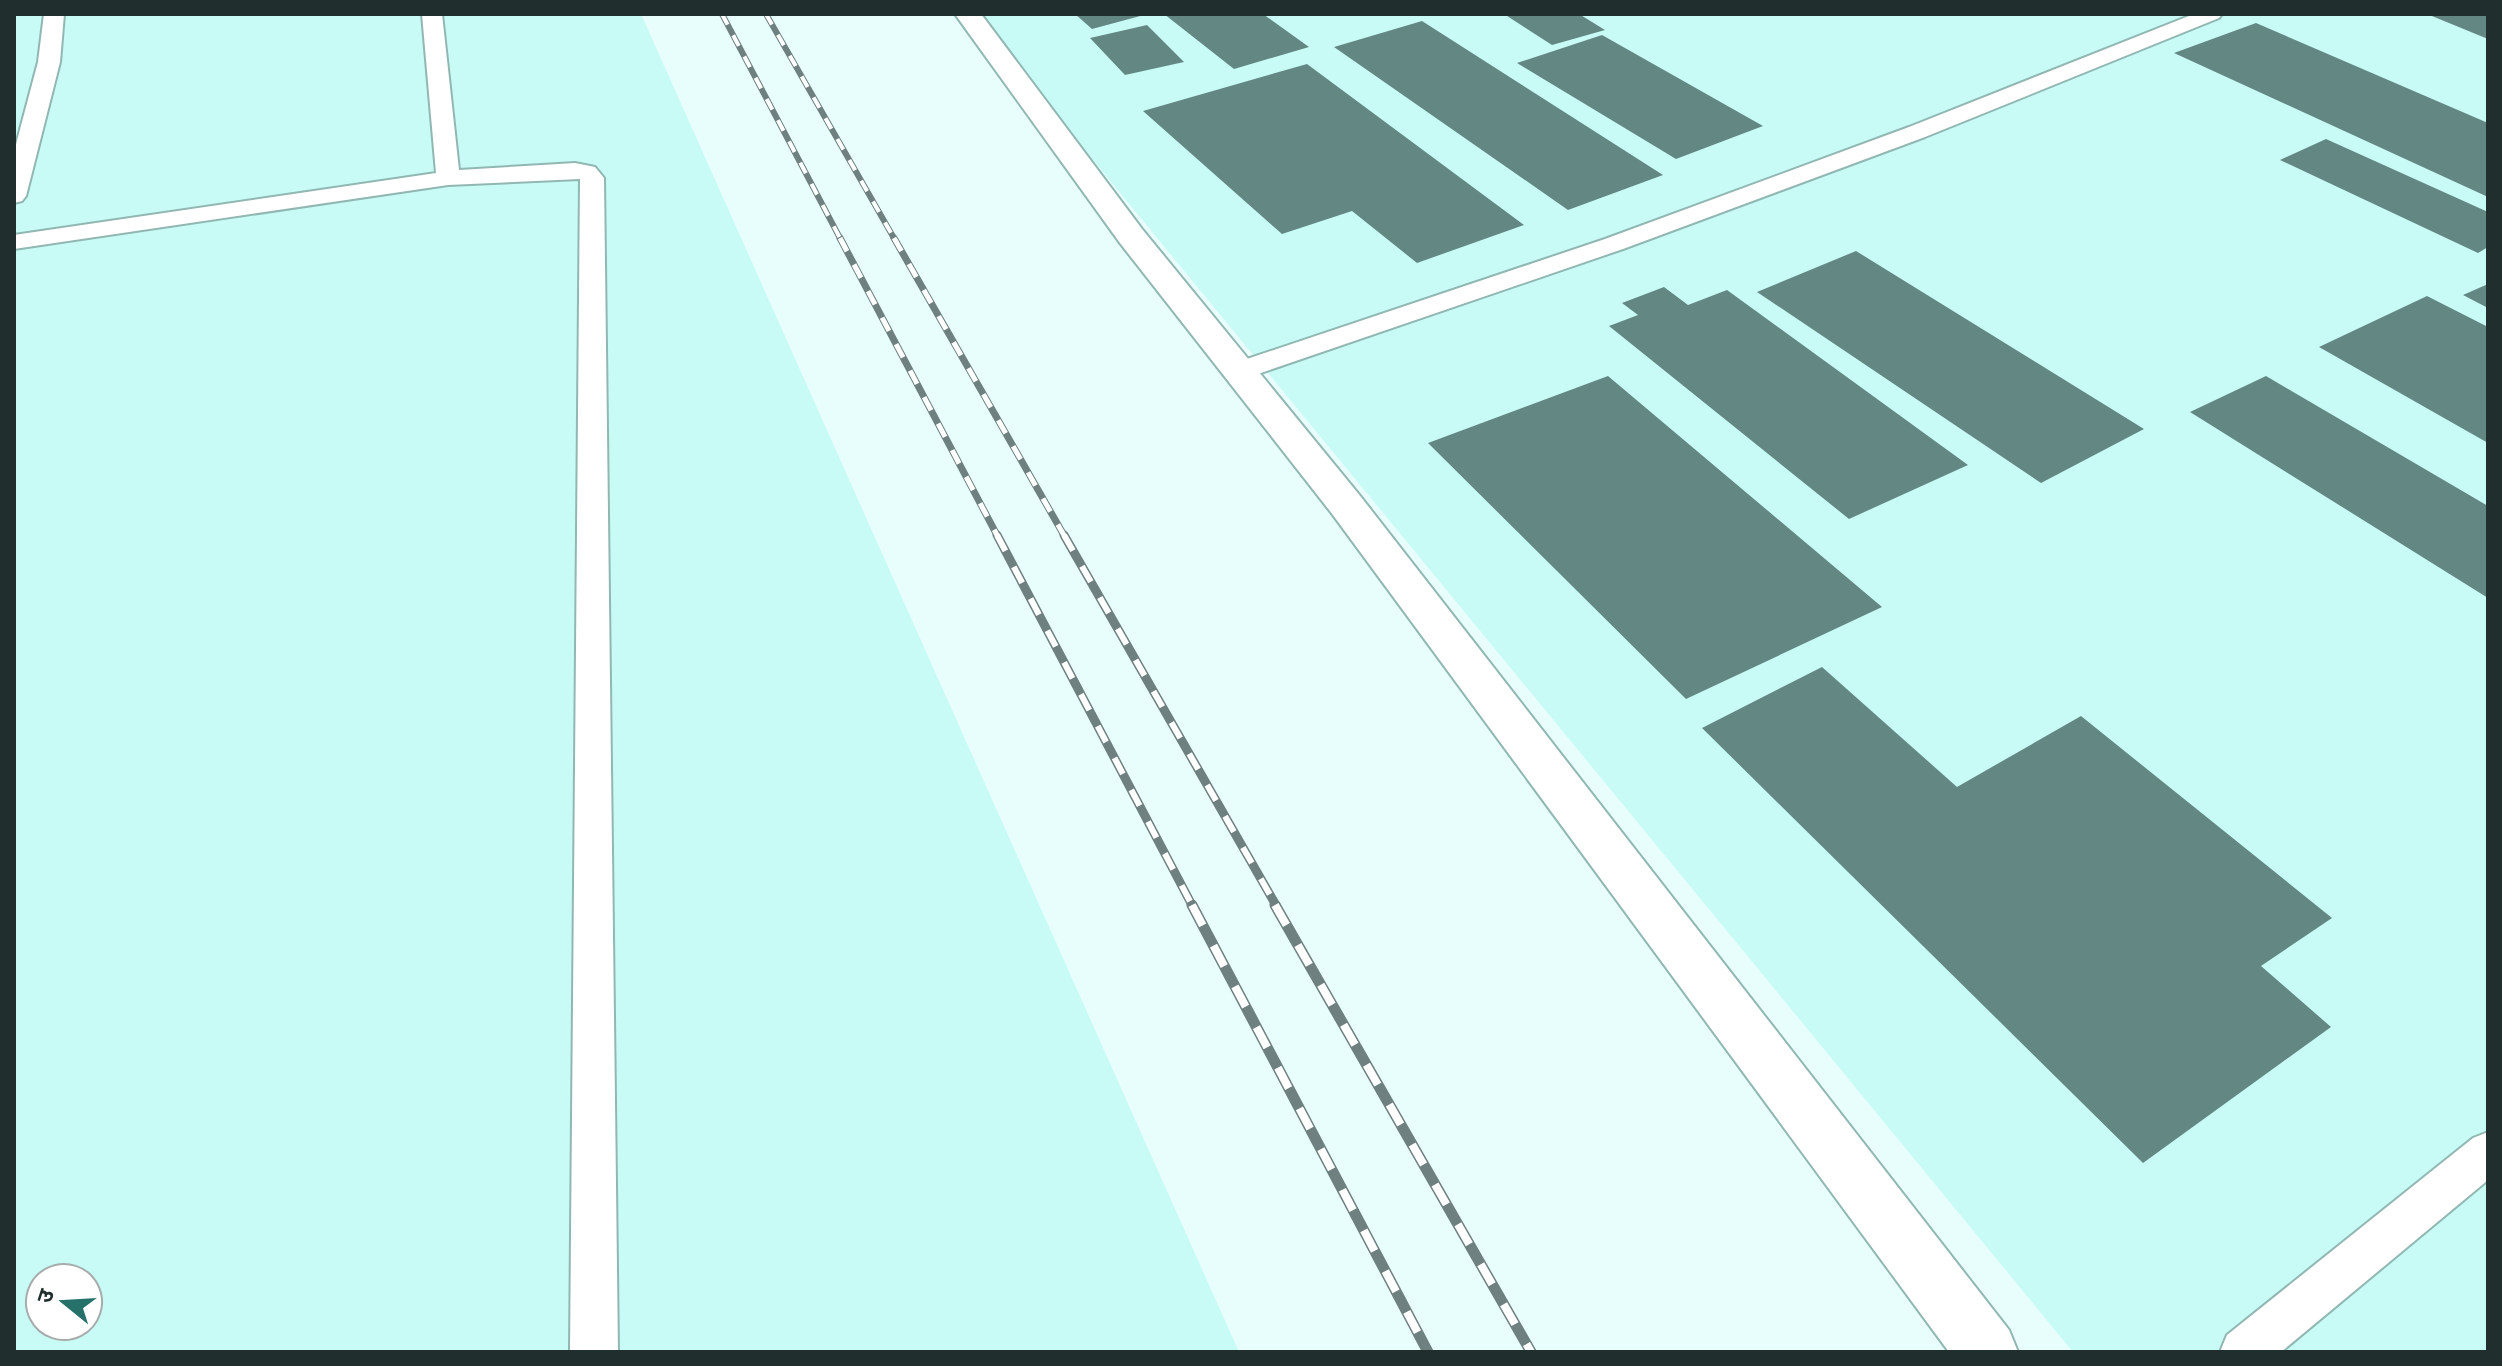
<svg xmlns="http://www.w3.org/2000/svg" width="2502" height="1366" viewBox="0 0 2502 1366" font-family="'Sofia Sans Condensed','Noto Sans Devanagari',sans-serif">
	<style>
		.built { fill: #c9fbf6; fill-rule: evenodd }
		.building { fill: #638884 }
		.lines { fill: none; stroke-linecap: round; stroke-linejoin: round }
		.lane-casing { stroke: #91b7b3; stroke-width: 4 }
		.street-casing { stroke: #91b7b3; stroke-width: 4 }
		.lane { fill: #fff; fill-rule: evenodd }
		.street { fill: #fff; fill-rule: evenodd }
		.rail-far3-casing { stroke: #6e807f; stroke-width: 6 }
		.rail-far2-casing { stroke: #6e807f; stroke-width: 7 }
		.rail-far1-casing { stroke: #6e807f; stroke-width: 9 }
		.rail-casing { stroke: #6e807f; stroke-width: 11 }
		.rail-far3 { stroke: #fff; stroke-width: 4; stroke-dasharray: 12; stroke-linecap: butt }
		.rail-far2 { stroke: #fff; stroke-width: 5; stroke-dasharray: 15; stroke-linecap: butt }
		.rail-far1 { stroke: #fff; stroke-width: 6; stroke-dasharray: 18; stroke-linecap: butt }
		.rail { stroke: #fff; stroke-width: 8; stroke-dasharray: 23; stroke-linecap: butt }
	</style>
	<rect width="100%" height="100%" fill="#e7fefc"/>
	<path class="built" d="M14,14H641L1239,1352H14ZM40,1278H88V1326H40Z
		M973,14H2488V1352H2073Z"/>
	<path class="building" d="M1075,14H1144V15L1092,29Z
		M1164,14H1263L1309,47L1234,69Z
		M1504,14H1579L1605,30L1552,45Z
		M2427,14H2488V39Z
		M1422,21L1663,175L1568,210L1334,47Z
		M2256,23L2488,123V197L2174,53Z
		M1147,25L1184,62L1125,75L1090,38Z
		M1602,35L1763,126L1676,159L1517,63Z
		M1307,64L1524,225L1417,263L1352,211L1282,234L1143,111Z
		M2326,139L2488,212V247L2478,253L2280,160Z
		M1856,251L2144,429L2041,483L1757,292Z
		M2488,284V308L2463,295Z
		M1664,287L1688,305L1727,290L1968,465L1849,519L1609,326L1638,315L1622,303Z
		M2427,296L2488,327V443L2319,347Z
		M1608,376L1882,607L1686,699L1428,443Z
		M2266,376L2488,506V598L2190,412Z
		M1822,667L1957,787L2081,716L2332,918L2261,966L2331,1027L2143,1163L1702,728Z"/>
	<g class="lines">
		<defs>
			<path id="lane" d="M44,14H64L60,62L26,196L22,201L14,203V152L38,62Z
				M422,14H442L459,170L575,163L595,167L604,178L618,1352H570L580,179L448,185L14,249V235L436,173Z
				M2194,14H2222L2219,18L1925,137L1623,249L1249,377L1239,379L1229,377L1225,371L1229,365L1605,239L1909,127Z
				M2488,1132V1180L2281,1352H2220L2227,1335L2473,1138Z"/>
			<path id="street" d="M955,14H981L1142,229L1361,497L2009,1330L2018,1352H1949L1333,515L1120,243Z"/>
		</defs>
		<use href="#lane" class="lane-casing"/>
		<use href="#street" class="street-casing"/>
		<use href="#lane" class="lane"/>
		<use href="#street" class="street"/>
		<defs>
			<path id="rail-far3" d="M722,14L841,240
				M766,14L895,240"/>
			<path id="rail-far2" d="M840,238L998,537
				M894,238L1065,537"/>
			<path id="rail-far1" d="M997,535L1193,907
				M1064,535L1277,907"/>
			<path id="rail" d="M1192,905L1428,1352
				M1275,905L1531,1352"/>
		</defs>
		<use href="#rail-far3" class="rail-far3-casing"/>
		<use href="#rail-far2" class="rail-far2-casing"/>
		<use href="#rail-far1" class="rail-far1-casing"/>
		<use href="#rail" class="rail-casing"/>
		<use href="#rail-far3" class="rail-far3"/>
		<use href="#rail-far2" class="rail-far2"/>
		<use href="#rail-far1" class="rail-far1"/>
		<use href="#rail" class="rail"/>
	</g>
	<rect width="2502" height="1366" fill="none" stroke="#202f2e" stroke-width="32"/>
	<g transform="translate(64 1302) rotate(288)"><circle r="38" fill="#ffffff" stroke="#a6acab" stroke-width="2"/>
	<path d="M0-6L14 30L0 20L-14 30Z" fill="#27716b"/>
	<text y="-12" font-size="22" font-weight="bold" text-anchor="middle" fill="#202f2e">उ</text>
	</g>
</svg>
